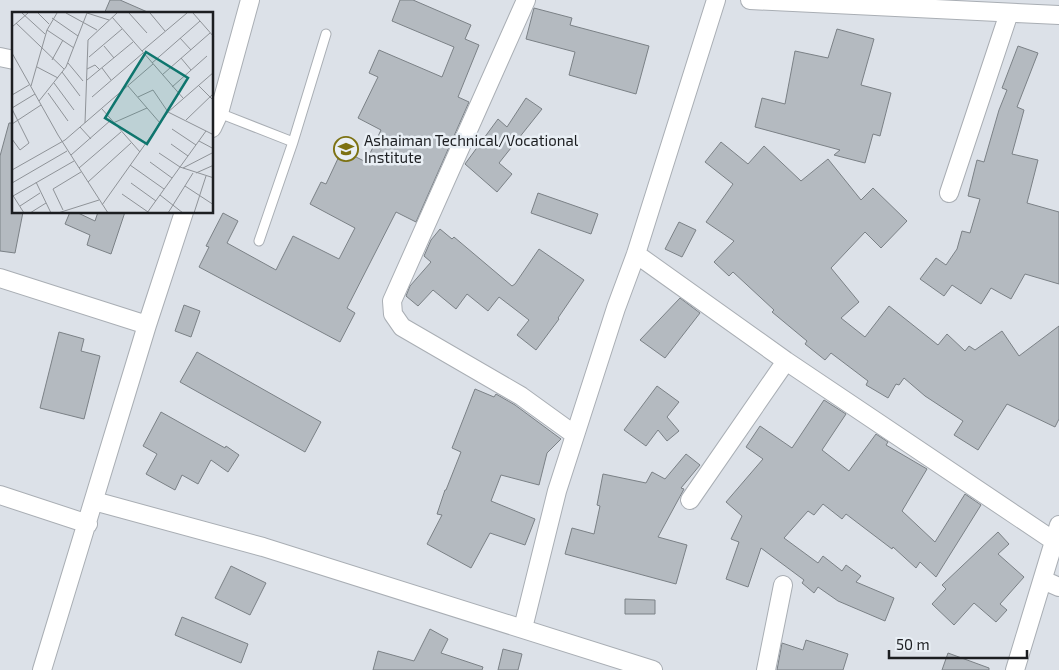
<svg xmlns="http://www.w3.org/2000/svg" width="1059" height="670" viewBox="0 0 1059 670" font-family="'Exo 2',sans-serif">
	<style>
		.building { fill: #b4bac0; stroke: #7b8186 }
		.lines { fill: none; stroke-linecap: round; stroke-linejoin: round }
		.service-casing { stroke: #a9aeb4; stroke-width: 11 }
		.minor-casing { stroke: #a9aeb4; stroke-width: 20 }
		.service { stroke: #fff; stroke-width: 9 }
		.minor { stroke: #fff; stroke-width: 18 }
		.labels { text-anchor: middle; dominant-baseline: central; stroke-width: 5; stroke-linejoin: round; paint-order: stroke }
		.poi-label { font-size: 15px; fill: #1c1e21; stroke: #e9eff5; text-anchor: start }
		.inset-road { fill: none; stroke: #8f9398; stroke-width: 1 }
		.view { fill: #0f766e; fill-opacity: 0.15; stroke: #0f766e; stroke-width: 2.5 }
		.inset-edge { fill: none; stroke: #1c1e21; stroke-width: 2.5 }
	</style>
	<rect width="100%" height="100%" fill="#dce1e8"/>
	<path class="building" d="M110,0H120L152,14H104Z
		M400,0H413L471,25L465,39L479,45L458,97L469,102L416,222L396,212L347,308L355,313L340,342L199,267L209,247L206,246L223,213L238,221L227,243L276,270L293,236L339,259L355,228L310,204L321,182L326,184L342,150L366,162L381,130L358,118L378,77L369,73L379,50L442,77L454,47L392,21Z
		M534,8L572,18L570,25L649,46L636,94L569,75L575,52L526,39Z
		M837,29L874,39L861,85L891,93L880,136L873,134L865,163L834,155L840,150L755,127L762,98L785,104L795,51L828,58Z
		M1018,46L1038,53L1017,107L1024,110L1012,154L1038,160L1027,203L1059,212V284L1025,274L1011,299L991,288L981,304L952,285L944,296L920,279L936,258L946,265L957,249L962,231L970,233L980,199L968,196L977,160L984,162L999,110L1007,90L1002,88Z
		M526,98L542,109L499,163L512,174L497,192L465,164L498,119L507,127Z
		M9,123H14V212H23L15,253L0,251V156Z
		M721,142L748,164L764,146L801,181L828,159L861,200L873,188L907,221L881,248L865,232L831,268L859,302L841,318L865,337L889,306L938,345L947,334L965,351L969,346L975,350L1002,331L1019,356L1059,326V419L1055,427L1007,404L978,450L954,435L963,421L925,396L904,378L899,385L896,384L888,398L866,385L868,381L831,353L825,360L805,344L807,341L772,312L774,310L733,272L729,276L714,262L734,241L706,222L733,184L705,162Z
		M538,193L598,214L591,234L531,213Z
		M70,212H76L95,221L98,212H125L111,254L87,245L90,235L65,224Z
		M679,222L696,230L682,257L665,249Z
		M440,229L452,239L454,237L512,286L515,284L539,249L584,280L558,318L559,319L536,350L517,335L529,320L499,297L488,311L467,294L456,309L433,290L418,306L406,296L410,286L431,262L424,256L431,240Z
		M680,298L700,313L665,358L640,340Z
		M184,305L200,311L191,337L175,331Z
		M59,332L84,339L81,351L100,356L84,419L40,408Z
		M197,352L321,422L305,452L180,382Z
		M657,386L679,402L667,417L679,431L667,441L658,430L646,446L624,430Z
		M475,389L494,397L496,394L515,405L561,439L547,453L539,485L501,475L491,501L535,519L525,545L490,533L471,568L427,544L442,515L437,514L445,490H446L461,452L452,448Z
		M824,400L846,414L822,450L849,471L876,434L888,442L886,445L927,469L902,511L935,542L965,494L981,505L936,577L920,562L916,568L893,547L892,549L846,514L842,519L823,504L814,515L808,511L784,538L818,563L823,556L842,571L846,565L861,576L856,582L894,598L885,621L838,601L818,587L814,593L802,583L804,580L761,548L748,587L726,579L739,542L731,539L742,516L726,502L763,459L746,447L760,426L792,448Z
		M161,412L225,448L226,446L239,455L228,472L211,460L198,484L182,475L175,490L146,474L157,454L143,446Z
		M686,454L700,465L681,488L684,489L658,537L687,545L676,584L565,554L572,528L594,534L600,506L597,505L603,474L646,483L652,472L665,479Z
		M998,532L1009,544L998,554L1024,577L1000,604L1007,610L996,622L974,603L954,625L932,604L946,589L942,585Z
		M231,566L266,583L250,615L215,598Z
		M625,599L655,600V614H625Z
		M182,617L248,644L241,663L175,635Z
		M430,629L448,639L441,653L483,667L482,670H373L378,651L414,661Z
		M806,640L848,654L843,670H777L782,643L803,650Z
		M503,649L522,654L518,670H498Z
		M948,653L989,668V670H942Z"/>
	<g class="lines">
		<defs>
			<path id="service" d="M219,113L293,142
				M259,241L293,142L326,34"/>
			<path id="minor" d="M526,0L392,301L393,314L402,327L521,396L575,435
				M750,0L1059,15
				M0,57L14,60
				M212,128L219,113L250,0
				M949,193L1009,13
				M636,254L786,361L1054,541
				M0,278L147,325
				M0,495L88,524
				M690,500L786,361
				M94,501L263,547L653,670
				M1043,580L1059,587
				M523,628L557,491L616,308L636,254L716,0
				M42,670L147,325L184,212
				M766,670L783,585
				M1015,670L1059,525"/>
		</defs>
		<use href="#service" class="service-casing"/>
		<use href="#minor" class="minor-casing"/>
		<use href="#service" class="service"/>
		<use href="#minor" class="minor"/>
	</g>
	<defs>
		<symbol id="school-ring" viewBox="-11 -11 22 22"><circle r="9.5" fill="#e9eff5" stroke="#7d7213" stroke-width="1.5"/><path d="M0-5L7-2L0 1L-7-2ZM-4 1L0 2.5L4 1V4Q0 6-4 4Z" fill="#7d7213"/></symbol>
	</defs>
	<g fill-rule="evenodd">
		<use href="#school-ring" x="332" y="135" width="28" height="28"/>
	</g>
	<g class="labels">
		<g class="poi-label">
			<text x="364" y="140">Ashaiman Technical/Vocational<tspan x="364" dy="17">Institute</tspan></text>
		</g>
	</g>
	<g transform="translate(12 12)">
		<rect width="201" height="201" fill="#dce1e8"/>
		<path class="inset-road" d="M10,1L33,22M26,1L37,12M54,1L85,18M75,1L97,8M117,1L135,21M138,1L153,19M181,1L202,25M100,5L130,39M40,6L66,24L75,1M4,11L52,57M0,15L16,1M35,18L62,36M168,26L179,38M92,34L102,46M0,41L46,123L96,201M77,45L110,17M169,46L179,58M40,48L51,28M56,51L71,69M140,51L188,9M25,55L46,66M90,56L99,68M75,57L83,53L88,58M50,60L68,84M150,63L198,21M75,68L121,30M42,71L62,98M186,73L202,89M19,74L35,18L45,1M116,74L148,111M160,75L195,44M36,81L56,109M0,83L17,73M80,85L131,41M126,85L141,78L156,100L202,123M171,86L130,39L175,1M27,89L54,55L66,24M0,96L23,82M0,97L17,131L8,138L0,127M90,97L128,140M174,108L202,81M73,111L76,28L105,1M101,111L135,96M0,112L29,93M68,115L79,127M160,117L184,133M187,129L202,137M159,132L176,144M147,141L168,155L194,119M59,143L99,108M138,150L160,166M118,153L152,177M67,156L109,120M171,156L202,140M0,158L53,128L141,52M184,161L202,153M24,170L39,201M76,170L119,131M0,171L55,139M119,171L144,189M173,174L202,193M0,182L12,201M110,182L136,200M148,183L171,201M1,184L62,149M90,193L156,100L202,60M8,194L28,181M51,198L41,177L69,160M18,201L34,191M46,201L87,188M135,201L168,155L202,166M156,201L181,161M182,201L194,164"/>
		<path class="view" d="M134,40L176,66L135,132L93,106Z"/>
		<rect width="201" height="201" class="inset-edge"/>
	</g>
	<path d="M889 650v8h138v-8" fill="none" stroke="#1c1e21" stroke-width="2.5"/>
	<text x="896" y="650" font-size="15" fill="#1c1e21" stroke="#e9eff5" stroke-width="4" paint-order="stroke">50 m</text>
</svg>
